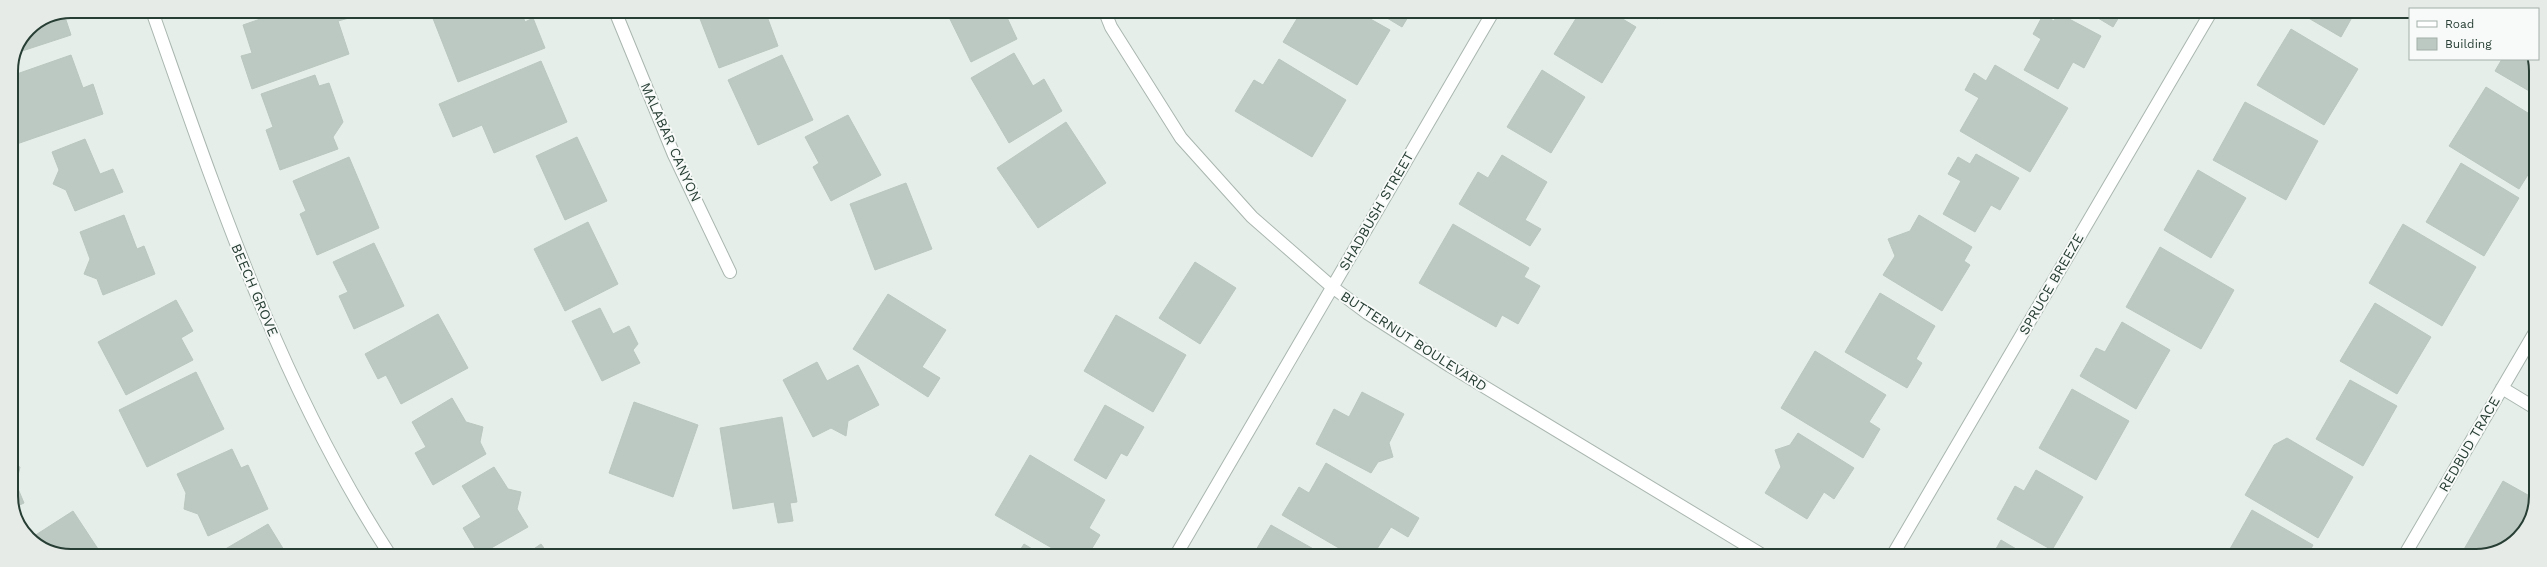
<svg xmlns="http://www.w3.org/2000/svg" width="2547" height="567" viewBox="0 0 2547 567" font-family="'Work Sans',sans-serif">
	<style>
		.building { fill: #bcc8c2; stroke: #b9c7bf }
		.lines { fill: none; stroke-linecap: round; stroke-linejoin: round }
		.street-casing { stroke: #a9b6af; stroke-width: 14 }
		.street { stroke: #fff; stroke-width: 12 }
		.labels { text-anchor: middle; dominant-baseline: central; stroke-width: 4; stroke-linejoin: round; paint-order: stroke }
		.street-label { font-size: 14px; fill: #273e34; stroke: #f7faf8 }
		.rim { fill: none; stroke: #273e34; stroke-width: 2 }
	</style>
	<rect width="100%" height="100%" fill="#e6eee9"/>
	<path class="building" d="M283,11H346L349,18L338,21L349,54L252,89L241,56L252,53L243,25Z
		M446,11H521L525,22L533,18L545,48L458,82L432,16Z
		M697,11H765L778,46L719,68Z
		M946,11H1004L1017,39L971,62Z
		M1301,12H1358L1390,30L1357,85L1283,42Z
		M1377,12H1411L1402,27Z
		M1580,12H1611L1636,27L1602,83L1554,54Z
		M1646,12H1662L1658,19Z
		M2088,12H2122L2113,27Z
		M2307,12H2355L2341,37L2305,16Z
		M2058,13L2101,36L2084,68L2073,62L2058,89L2024,70L2041,39L2033,34L2043,15L2054,21Z
		M64,14L71,35L19,52L29,28Z
		M2291,29L2358,69L2324,125L2257,85Z
		M1014,53L1033,86L1044,79L1062,111L1009,143L971,78Z
		M71,55L83,88L93,84L103,114L11,146V76Z
		M782,55L813,120L758,145L728,80Z
		M1279,59L1346,100L1312,157L1235,111L1254,80L1263,85Z
		M2502,59H2533L2536,67V95L2495,71Z
		M541,61L567,122L494,153L482,125L453,137L439,104Z
		M1995,65L2068,108L2030,172L1960,131L1979,98L1965,90L1974,73L1986,81Z
		M1542,70L1585,97L1551,153L1507,127Z
		M315,75L319,86L329,83L343,122L333,137L338,149L280,170L266,130L273,127L261,94Z
		M2486,87L2536,118V162L2519,189L2449,146Z
		M2245,102L2318,141L2286,200L2213,160Z
		M848,115L881,175L831,201L813,167L819,163L805,137Z
		M1066,122L1106,183L1038,228L997,168Z
		M577,137L607,201L565,220L536,156Z
		M85,139L100,174L113,169L123,192L75,211L66,190L53,184L59,170L52,152Z
		M1976,154L2019,178L2000,210L1991,205L1975,232L1943,214L1961,181L1948,174L1958,157L1970,164Z
		M1502,155L1547,182L1525,220L1541,229L1530,246L1459,204L1478,172L1488,178Z
		M349,157L379,228L317,255L300,214L306,211L293,181Z
		M2461,163L2519,198L2484,256L2426,222Z
		M2198,170L2246,198L2211,258L2164,230Z
		M906,183L932,249L875,270L850,204Z
		M124,215L137,249L144,246L155,274L103,295L97,279L84,274L90,259L80,232Z
		M1919,215L1972,247L1964,261L1970,265L1942,311L1883,275L1895,256L1888,239L1910,231Z
		M588,222L618,284L565,311L534,249Z
		M1453,224L1529,268L1524,277L1540,286L1518,324L1502,315L1496,327L1419,283Z
		M2403,224L2476,267L2442,326L2369,283Z
		M374,243L404,306L354,329L339,296L348,292L333,262Z
		M2160,247L2234,290L2201,349L2126,307Z
		M1195,262L1236,288L1200,344L1159,318Z
		M1880,293L1935,326L1916,359L1922,363L1907,388L1845,352Z
		M888,294L946,330L922,367L940,378L928,397L853,349Z
		M176,300L193,331L181,338L193,360L126,395L98,342Z
		M2375,303L2431,337L2397,394L2340,361Z
		M600,308L613,334L629,326L638,344L633,350L640,363L602,381L572,321Z
		M438,314L468,368L401,404L386,375L378,379L365,354Z
		M1116,315L1186,355L1153,412L1084,371Z
		M2122,322L2170,350L2136,409L2080,376L2096,348L2105,352Z
		M1815,351L1886,395L1869,422L1880,429L1863,458L1781,408Z
		M817,362L827,381L858,365L879,405L848,421L846,436L831,428L813,437L783,380Z
		M196,372L224,429L147,467L119,410Z
		M2350,380L2397,406L2363,466L2316,439Z
		M2072,389L2129,421L2096,480L2039,448Z
		M1362,392L1404,414L1389,443L1393,457L1378,462L1371,473L1316,444L1334,409L1349,417Z
		M452,398L466,422L483,427L480,442L486,454L433,485L415,453L426,447L412,422Z
		M634,402L698,425L673,497L609,473Z
		M1105,405L1144,427L1127,456L1121,453L1106,479L1074,460Z
		M782,417L797,502L790,503L793,521L778,523L774,502L733,509L720,428Z
		M1798,433L1854,468L1834,499L1824,492L1807,519L1765,493L1781,467L1775,450L1790,445Z
		M2287,438L2353,477L2318,538L2245,495L2274,445Z
		M232,449L241,468L248,465L268,509L208,536L198,514L184,509L186,493L177,474Z
		M1030,455L1105,500L1089,528L1100,535L1088,555H1064L995,515Z
		M1326,463L1419,518L1408,537L1391,527L1373,555H1351L1282,515L1299,487L1309,493Z
		M11,464L20,467L16,484L24,503L13,508Z
		M494,467L508,489L521,492L517,509L528,527L479,555L463,528L481,517L462,486Z
		M2036,470L2083,497L2052,550L1997,519L2015,486L2024,491Z
		M2503,481L2535,499V508L2513,543L2472,556L2463,551Z
		M2252,510L2313,545L2307,556H2226Z
		M73,511L102,555H59L31,538Z
		M268,524L287,555H224L222,551Z
		M1271,525L1324,555H1253Z
		M2001,540L2028,556H1992Z
		M541,544L549,555H525Z
		M1024,544L1042,555H1017Z"/>
	<g class="lines">
		<defs>
			<path id="street" d="M152,11C218,198 281,388 390,555
				M615,11L674,155L730,272
				M1105,12L1111,27L1181,138L1252,217L1331,286L1367,313L1450,366L1764,556
				M2502,388L2535,408
				M1176,555L1493,12
				M1892,556L2211,12
				M2404,556L2535,332"/>
		</defs>
		<use href="#street" class="street-casing"/>
		<use href="#street" class="street"/>
	</g>
	<g class="labels">
		<g class="street-label">
			<text transform="translate(671 142) rotate(66)">MALABAR CANYON</text>
			<text transform="translate(1376 211) rotate(-60)">SHADBUSH STREET</text>
			<text transform="translate(2051 284) rotate(-60)">SPRUCE BREEZE</text>
			<text transform="translate(255 290) rotate(67)">BEECH GROVE</text>
			<text transform="translate(1414 341) rotate(33)">BUTTERNUT BOULEVARD</text>
			<text transform="translate(2469 444) rotate(-60)">REDBUD TRACE</text>
		</g>
	</g>
	<path d="M0 0H2547V567H0ZM71 18H2476A53 53 0 0 1 2529 71V496A53 53 0 0 1 2476 549H71A53 53 0 0 1 18 496V71A53 53 0 0 1 71 18Z" fill="#e6ebe8" fill-rule="evenodd"/>
	<path class="rim" d="M71 18H2476A53 53 0 0 1 2529 71V496A53 53 0 0 1 2476 549H71A53 53 0 0 1 18 496V71A53 53 0 0 1 71 18Z"/>
	<rect x="2409" y="8" width="130" height="52" fill="#f7faf8" stroke="#a4afaa"/>
	<rect x="2417" y="21" width="20" height="6" fill="#ffffff" stroke="#a4afaa"/>
	<text x="2445" y="28" font-size="12" fill="#273e34">Road</text>
	<rect x="2417" y="38" width="20" height="12" fill="#bcc8c2" stroke="#a4afaa"/>
	<text x="2445" y="48" font-size="12" fill="#273e34">Building</text>
</svg>
